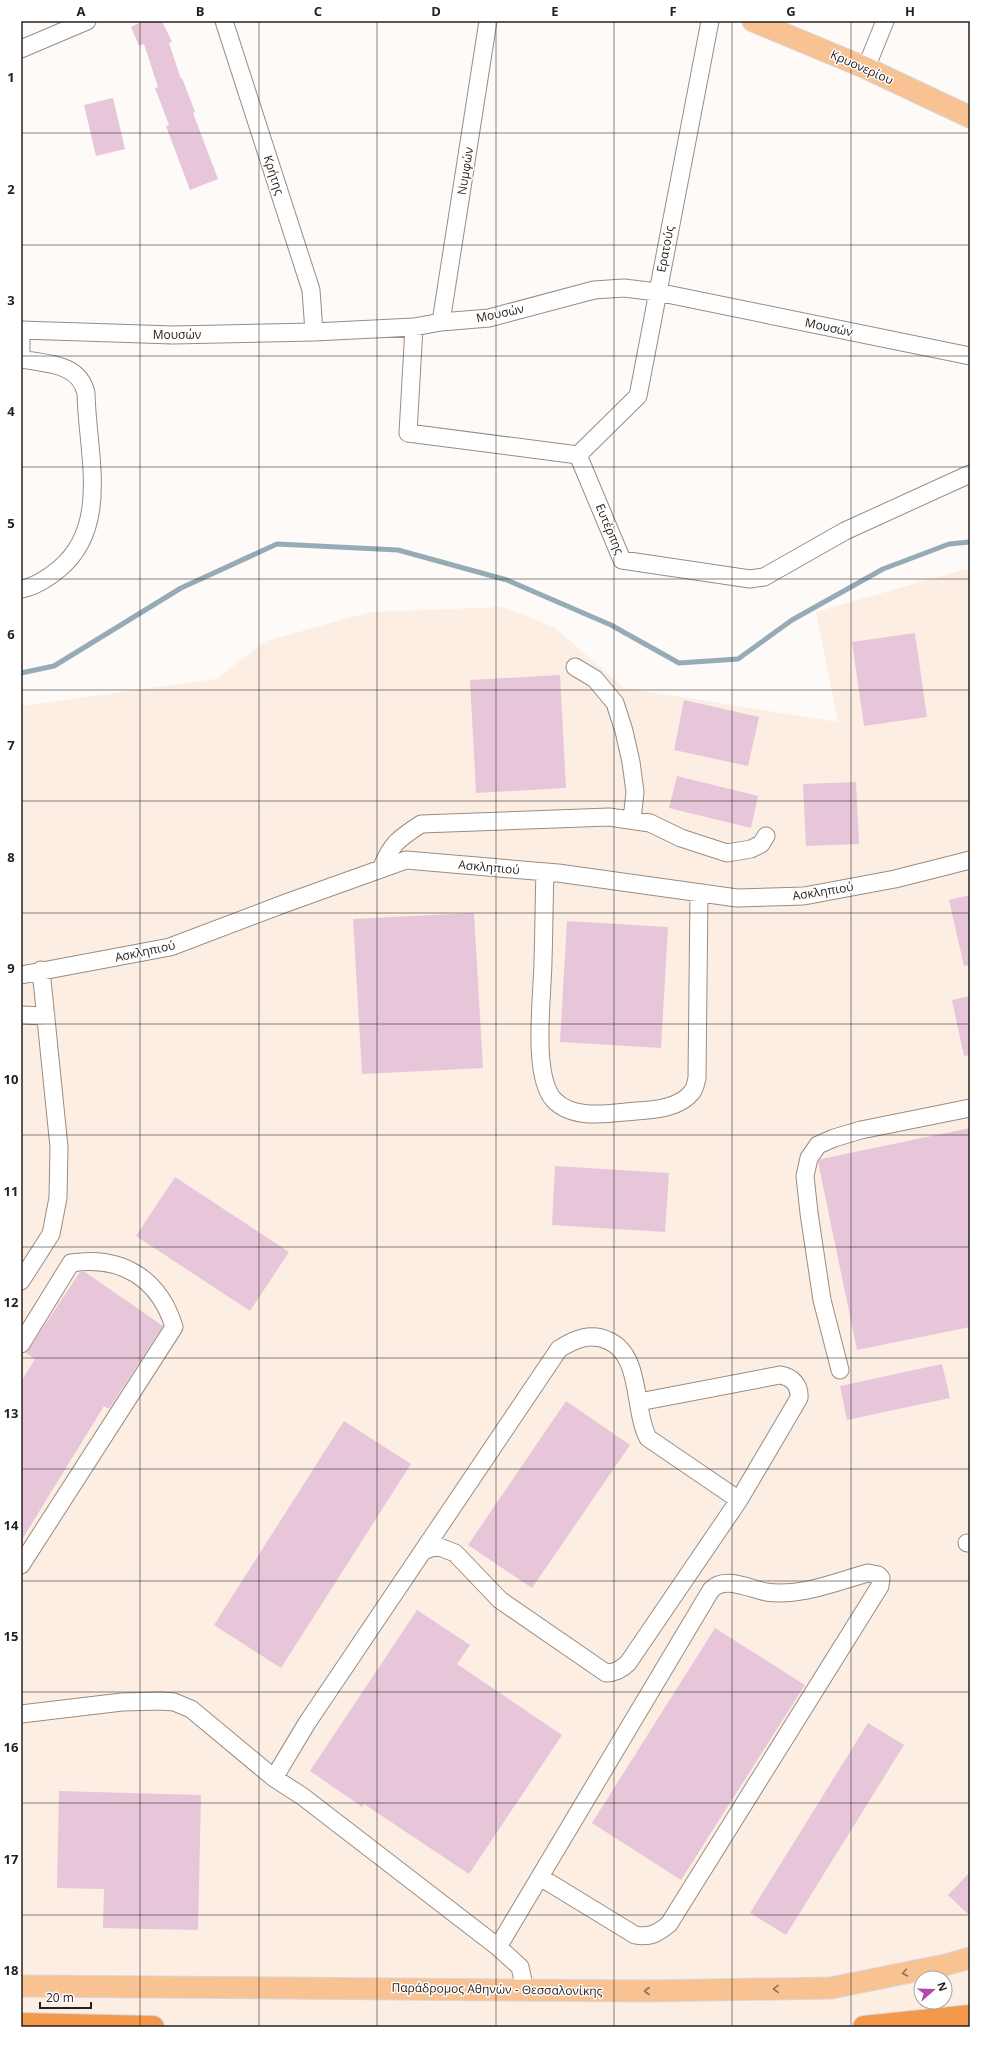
<svg xmlns="http://www.w3.org/2000/svg" width="991" height="2048" viewBox="0 0 991 2048" font-family="'Open Sans',sans-serif">
	<style>
		.built { fill: #fdeee4; fill-rule: evenodd }
		.lines { fill: none; stroke-linecap: round; stroke-linejoin: round }
		.stream { stroke: #95acb6; stroke-width: 5 }
		.building { fill: #e7c6d9 }
		.minor-casing { stroke: #9b8c81; stroke-width: 19 }
		.major-casing { stroke: #d8d7d6; stroke-width: 23 }
		.highway-casing { stroke: #d8d7d6; stroke-width: 24 }
		.minor { stroke: #fff; stroke-width: 17 }
		.major { stroke: #f8c293; stroke-width: 21 }
		.highway { stroke: #f4994b; stroke-width: 22 }
		.oneway { stroke: #907258 }
		.grid { fill: none; stroke: #27211d; stroke-width: 1; stroke-opacity: 0.55 }
		.labels { text-anchor: middle; dominant-baseline: central; stroke-width: 3; stroke-linejoin: round; paint-order: stroke }
		.street-label { font-size: 12px; fill: #27211d; stroke: #fff }
		.neatline { fill: none; stroke: #27211d; stroke-width: 1.5 }
		.grid-label { font-size: 13px; text-anchor: middle; font-weight: bold; fill: #27211d }
	</style>
	<rect width="100%" height="100%" fill="#fdfaf7"/>
	<path class="built" d="M962,570H970V2027H21V706L216,679L266,641L370,612L502,607L554,627L624,688L838,722L816,612ZM921,1978H945V2002H921Z"/>
	<g class="lines">
		<path class="stream" d="M21,673L54,666L181,588L277,544L398,550L507,580L611,625L679,663L738,659L792,620L883,569L949,544L970,542"/>
	</g>
	<path class="building" d="M143,21H162L172,42L169,43L181,79L182,78L195,112L193,113L218,179L190,190L166,126L169,125L155,88L158,87L144,44L139,46L131,27Z
		M113,98L125,149L96,156L84,105Z
		M915,633L927,717L864,726L852,642Z
		M560,675L566,788L476,793L470,680Z
		M684,700L759,717L748,766L674,750Z
		M677,776L758,796L751,828L669,808Z
		M856,782L859,844L806,846L803,784Z
		M970,895V965L964,966L949,900Z
		M474,913L483,1068L362,1074L353,919Z
		M567,921L668,927L661,1048L560,1042Z
		M970,996V1055L964,1056L952,1000Z
		M970,1128V1327L857,1350L818,1162L821,1159Z
		M555,1166L669,1173L665,1232L552,1225Z
		M175,1177L289,1252L250,1311L136,1236Z
		M80,1272H85L163,1326L109,1409L104,1406L21,1541V1382L35,1359L26,1353Z
		M942,1364L950,1398L847,1420L840,1386Z
		M566,1401L630,1445L532,1588L468,1545Z
		M344,1421L411,1464L281,1668L214,1625Z
		M417,1610L470,1645L457,1664L562,1735L469,1874L364,1804L362,1807L310,1771Z
		M715,1628L805,1685L681,1880L592,1823Z
		M868,1723L904,1745L786,1935L750,1913Z
		M59,1791L201,1795L198,1930L103,1928L104,1889L57,1888Z
		M970,1872V1916L948,1895Z"/>
	<g class="lines">
		<defs>
			<path id="minor" d="M224,21L311,290L314,332
				M21,49L87,21
				M866,68L885,21
				M441,322L488,21
				M414,327L408,433L578,455
				M21,330L173,335L314,332L414,327L441,322L489,318L594,290L624,288L657,292L970,356
				M21,340V359
				M21,359C47,364 79,363 86,393C87,452 111,526 59,569C48,578 35,587 21,589
				M578,455L622,560L750,579L764,577L845,531L970,474
				M578,455L638,396L710,21
				M575,667L595,679L615,703L624,731L631,762L635,792L632,820
				M381,869C391,844 398,839 421,824L609,817L650,823L681,838L727,853L751,849L761,844L766,836
				M545,872C544,901 544,931 543,960C543,993 531,1075 554,1100C574,1121 611,1113 636,1111C654,1110 680,1108 692,1092C695,1089 696,1082 697,1078L699,893
				M21,975L170,947L286,903L406,860L558,873L737,898L804,896L895,879L970,860
				M21,1015L46,1016
				M21,1281L51,1234L58,1198L59,1147L41,970
				M21,1344L71,1263C121,1255 159,1278 174,1327L21,1565
				M840,1370L822,1300L809,1213L805,1176L809,1158L818,1145L834,1138L861,1130L970,1108
				M967,1543H970
				M423,1551L437,1546L455,1553L500,1600L606,1673C615,1673 622,1669 628,1663L739,1500L799,1398C800,1386 793,1377 780,1375L639,1402
				M21,1714L122,1702L161,1701L174,1702L191,1709L274,1778L302,1796L498,1947L520,1967L525,1990
				M274,1778L307,1723L559,1349C575,1339 591,1332 609,1341C642,1356 633,1410 648,1438L739,1500
				M498,1947L711,1590C724,1575 750,1589 766,1592C801,1597 835,1582 868,1573L878,1575L881,1578L880,1586L669,1924C658,1933 650,1938 635,1935L540,1877"/>
			<path id="major" d="M753,21L866,68L970,117
				M21,1986L649,1991L831,1988L945,1965L970,1958"/>
			<path id="highway" d="M21,2024L153,2027
				M864,2027L970,2016"/>
		</defs>
		<use href="#minor" class="minor-casing"/>
		<use href="#major" class="major-casing"/>
		<use href="#highway" class="highway-casing"/>
		<use href="#minor" class="minor"/>
		<use href="#major" class="major"/>
		<use href="#highway" class="highway"/>
	</g>
	<defs><path id="oneway-chevron" d="M-2-3.5L2.5 0L-2 3.5" fill="none" stroke-width="1.6" stroke-linecap="round" stroke-linejoin="round"/></defs>
	<g class="oneway">
		<use href="#oneway-chevron" transform="translate(905 1973) rotate(169)"/>
		<use href="#oneway-chevron" transform="translate(776 1989) rotate(179)"/>
		<use href="#oneway-chevron" transform="translate(647 1991) rotate(-180)"/>
	</g>
	<path class="grid" d="M140,21V2027M259,21V2027M377,21V2027M496,21V2027M614,21V2027M732,21V2027M851,21V2027M21,133H970M21,245H970M21,356H970M21,467H970M21,579H970M21,690H970M21,801H970M21,913H970M21,1024H970M21,1135H970M21,1247H970M21,1358H970M21,1469H970M21,1581H970M21,1692H970M21,1803H970M21,1915H970"/>
	<g class="labels">
		<g class="street-label">
			<text transform="translate(862 67) rotate(24)">Κρυονερίου</text>
			<text transform="translate(465 171) rotate(-81)">Νυμφών</text>
			<text transform="translate(274 175) rotate(72)">Κρήτης</text>
			<text transform="translate(665 249) rotate(-79)">Ερατούς</text>
			<text transform="translate(500 313) rotate(-12)">Μουσών</text>
			<text transform="translate(829 327) rotate(12)">Μουσών</text>
			<text x="177" y="334">Μουσών</text>
			<text transform="translate(610 529) rotate(67)">Ευτέρπης</text>
			<text transform="translate(489 867) rotate(5)">Ασκληπιού</text>
			<text transform="translate(823 891) rotate(-9)">Ασκληπιού</text>
			<text transform="translate(145 951) rotate(-12)">Ασκληπιού</text>
			<text transform="translate(497 1989) rotate(1)">Παράδρομος Αθηνών - Θεσσαλονίκης</text>
		</g>
	</g>
	<rect width="991" height="2048" fill="none" stroke="#ffffff" stroke-width="44"/>
	<g transform="translate(933 1990) rotate(70)"><circle r="19" fill="#ffffff" stroke="#a9a6a5"/>
	<path d="M0-3L7 15L0 10L-7 15Z" fill="#b149ac"/>
	<text y="-6" font-size="11" font-weight="bold" text-anchor="middle" fill="#27211d">N</text>
	</g>
	<path d="M40 2002v6h51v-6" fill="none" stroke="#27211d" stroke-width="2"/>
	<text x="46" y="2002" font-size="12" fill="#27211d" stroke="#ffffff" stroke-width="3" paint-order="stroke">20 m</text>
	<rect x="22" y="22" width="947" height="2004" class="neatline"/>
	<g class="grid-label">
		<text x="81" y="16">A</text>
		<text x="200" y="16">B</text>
		<text x="318" y="16">C</text>
		<text x="436" y="16">D</text>
		<text x="555" y="16">E</text>
		<text x="673" y="16">F</text>
		<text x="791" y="16">G</text>
		<text x="910" y="16">H</text>
		<text x="11" y="82">1</text>
		<text x="11" y="194">2</text>
		<text x="11" y="305">3</text>
		<text x="11" y="416">4</text>
		<text x="11" y="528">5</text>
		<text x="11" y="639">6</text>
		<text x="11" y="750">7</text>
		<text x="11" y="862">8</text>
		<text x="11" y="973">9</text>
		<text x="11" y="1084">10</text>
		<text x="11" y="1196">11</text>
		<text x="11" y="1307">12</text>
		<text x="11" y="1418">13</text>
		<text x="11" y="1530">14</text>
		<text x="11" y="1641">15</text>
		<text x="11" y="1752">16</text>
		<text x="11" y="1864">17</text>
		<text x="11" y="1975">18</text>
	</g>
</svg>
